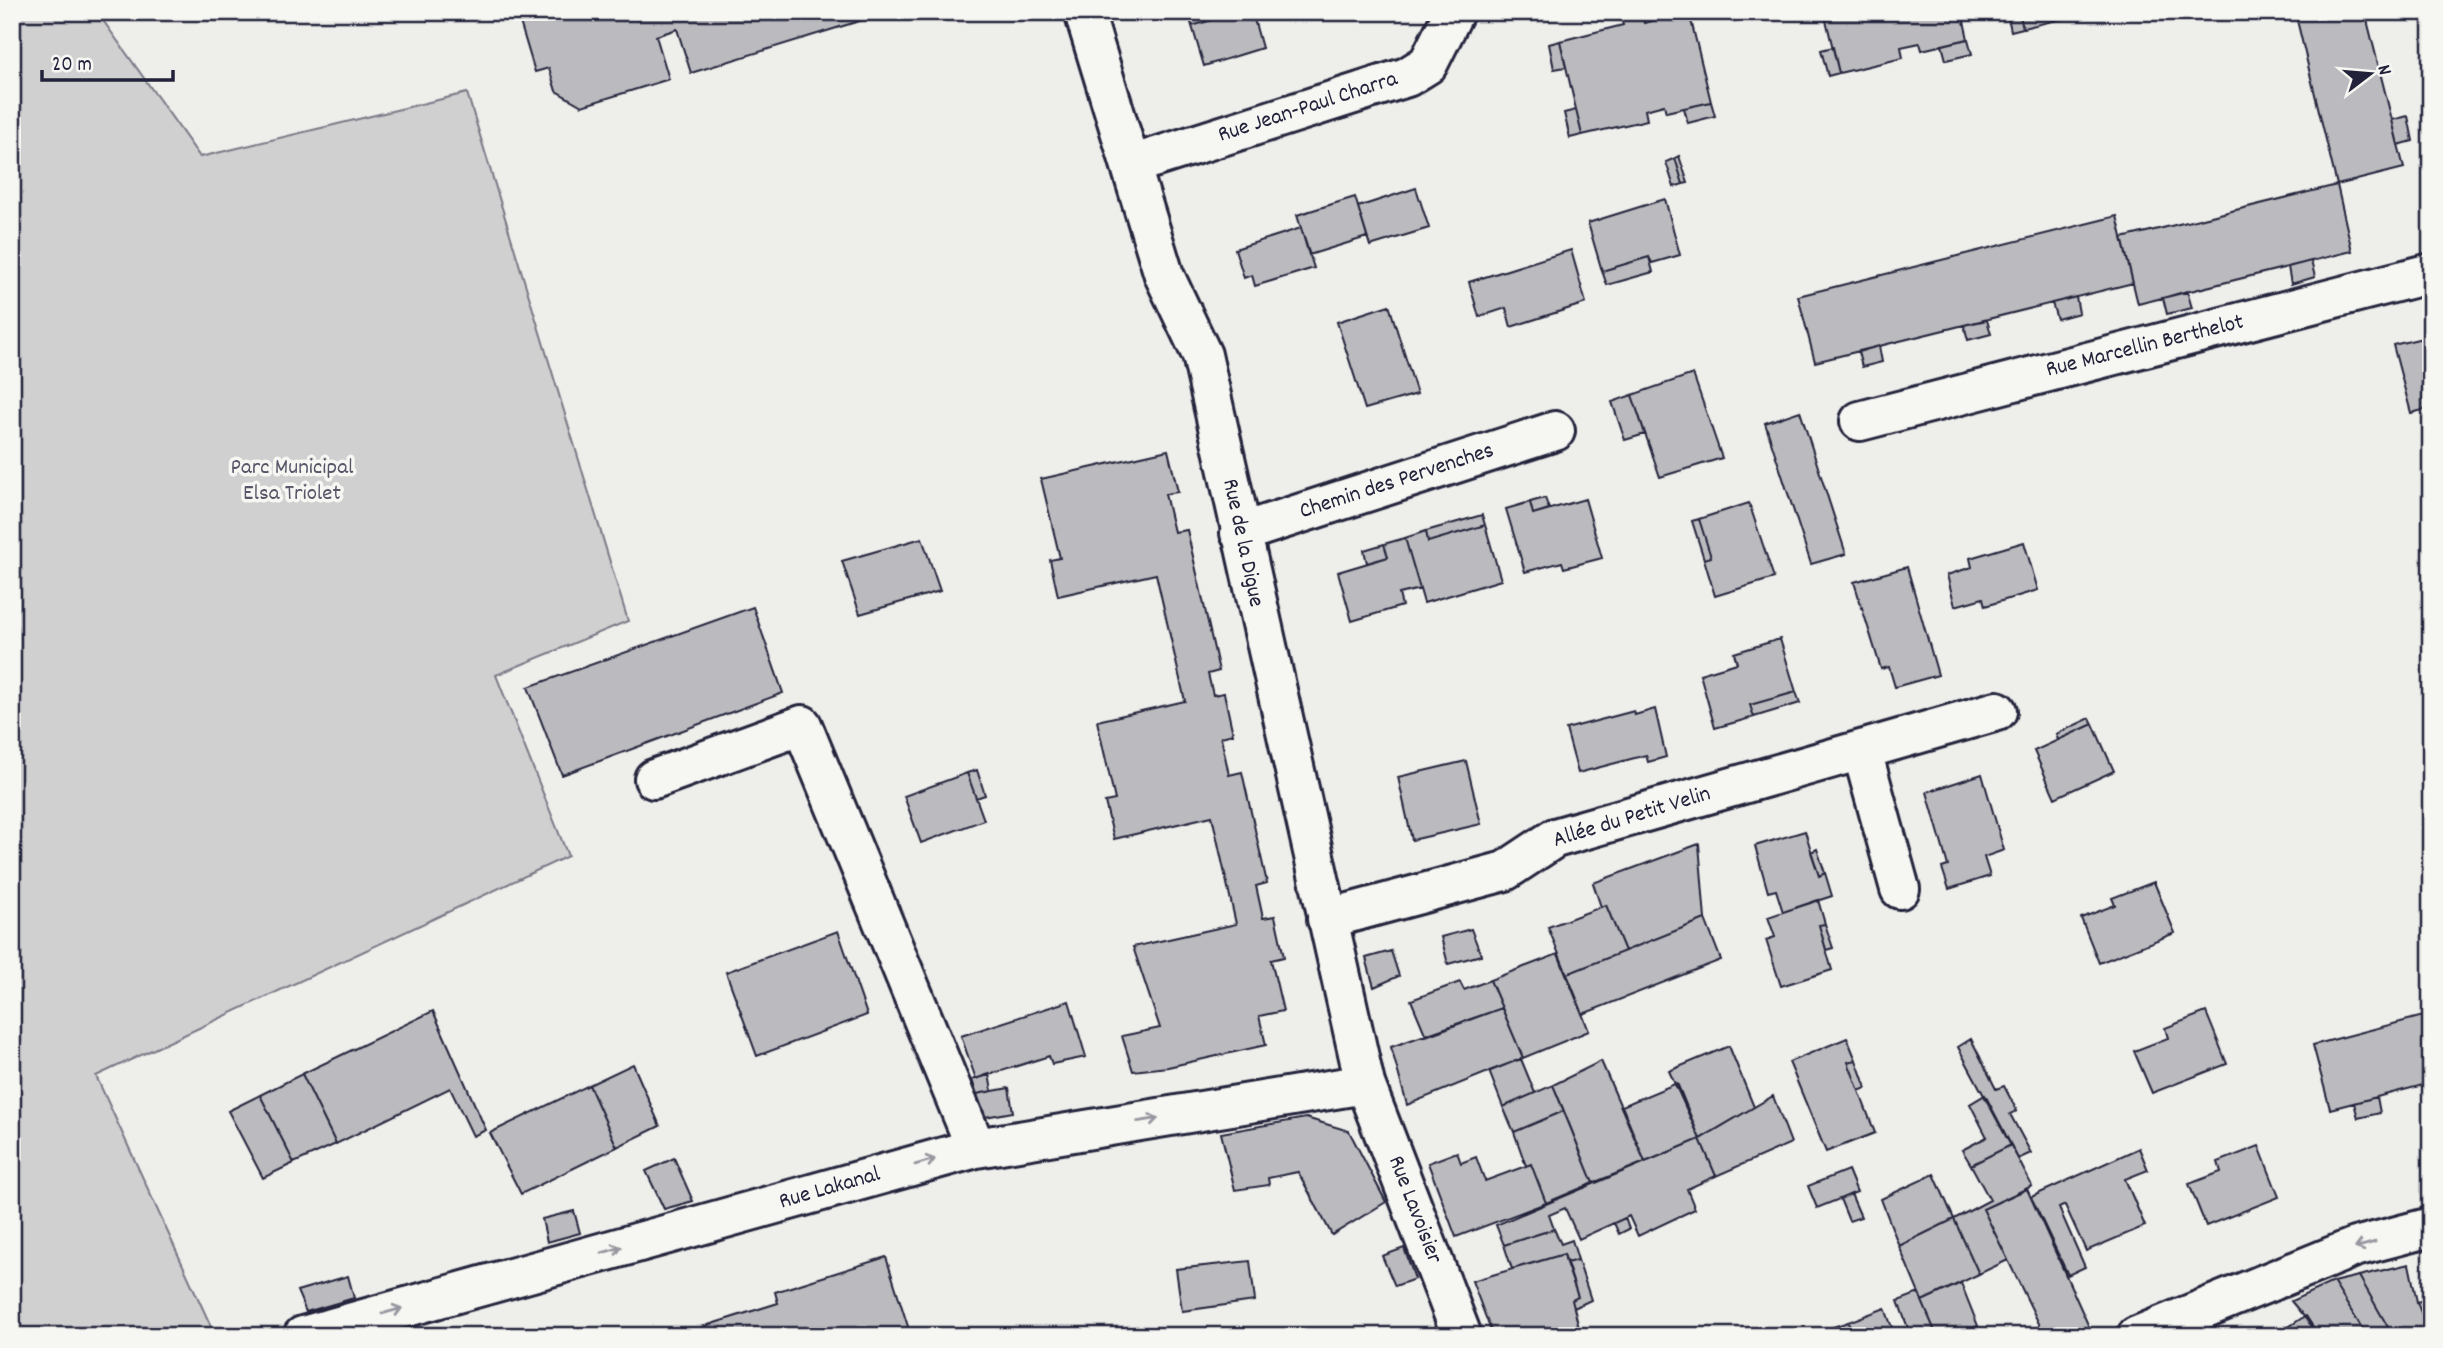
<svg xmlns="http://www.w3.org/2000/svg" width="2443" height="1348" viewBox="0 0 2443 1348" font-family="Dekko,sans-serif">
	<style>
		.green { fill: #d0d0d1; stroke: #797986; stroke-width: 2 }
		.building { fill: #bbbbbf; stroke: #22223b; stroke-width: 2 }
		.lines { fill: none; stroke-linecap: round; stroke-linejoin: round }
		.minor-casing { stroke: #22223b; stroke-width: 44 }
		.minor { stroke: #f6f6f2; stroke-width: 38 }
		.oneway { stroke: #9797a0 }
		.labels { text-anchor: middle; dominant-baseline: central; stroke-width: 7; stroke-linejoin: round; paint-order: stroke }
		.street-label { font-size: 23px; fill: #22223b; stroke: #f6f6f2 }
		.park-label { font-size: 23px; fill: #565668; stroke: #f6f6f2 }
	</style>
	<rect width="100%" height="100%" fill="#eeeeeb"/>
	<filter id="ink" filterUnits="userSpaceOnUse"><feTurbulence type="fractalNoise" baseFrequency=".0143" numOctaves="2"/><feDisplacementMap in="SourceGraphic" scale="14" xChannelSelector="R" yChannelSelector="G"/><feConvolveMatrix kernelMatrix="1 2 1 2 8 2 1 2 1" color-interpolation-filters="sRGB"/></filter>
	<g filter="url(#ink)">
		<path class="green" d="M12,12H97L200,157L467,93L628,621L496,675L568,856L96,1076L214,1333L205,1336H12Z"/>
		<path class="building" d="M517,12H867L869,18L691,73L677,29L656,36L669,79L582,106L556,91L549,68L535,72Z
			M1188,12H1238L1192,26Z
			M1238,12H1252L1262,48L1204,66L1192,26Z
			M1641,12L1644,23L1689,12L1711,102L1666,112L1664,105L1645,110L1647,120L1582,135L1560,41L1623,25L1620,13Z
			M1662,12H1687L1663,18Z
			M1824,12H1962L1968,39L1922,50L1920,43L1901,47L1903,58L1839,73Z
			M2007,12H2019L2023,28L2011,31Z
			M2019,12H2087V13L2023,28Z
			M2295,12H2365L2404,168L2337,185Z
			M2365,12H2382L2383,16L2367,20Z
			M1968,39L1972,54L1946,60L1942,45Z
			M1560,41L1566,67L1554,69L1549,44Z
			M1833,47L1839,73L1828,76L1821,50Z
			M1711,102L1715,116L1688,123L1684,108Z
			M1576,110L1582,135L1570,138L1564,113Z
			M2408,116L2413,141L2398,145L2392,120Z
			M1679,156L1688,183L1683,184L1675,158Z
			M1675,158L1683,184L1674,187L1666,162Z
			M2337,185L2352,251L2138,304L2122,238Z
			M1416,188L1429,228L1370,246L1358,207Z
			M1355,197L1367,237L1309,255L1297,215Z
			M1665,199L1680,255L1652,263L1649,257L1602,271L1588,223Z
			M2117,216L2133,283L1815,362L1798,296Z
			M1301,228L1314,268L1255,286L1252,275L1244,278L1235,249Z
			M1571,250L1586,303L1511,327L1506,308L1479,317L1469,282Z
			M1649,257L1653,272L1607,285L1602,271Z
			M2311,261L2315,277L2291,284L2288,267Z
			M2187,291L2192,308L2167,314L2163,298Z
			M2076,297L2079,313L2057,319L2052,303Z
			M1389,305L1417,394L1365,409L1337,322Z
			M1987,320L1991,334L1968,340L1964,325Z
			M2431,336V408L2411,413L2393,345Z
			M1879,346L1882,362L1862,367L1858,352Z
			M1693,374L1722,458L1660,477L1632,395Z
			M1632,395L1645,434L1625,440L1612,402Z
			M1800,411L1846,554L1811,564L1765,423Z
			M1168,450L1178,492L1165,494L1174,532L1187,530L1219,671L1208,674L1213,695L1224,693L1233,734L1221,737L1229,775L1242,772L1267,883L1256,886L1263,918L1275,916L1284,957L1271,960L1283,1011L1259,1016L1266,1045L1168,1067L1133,1071L1122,1036L1160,1028L1133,947L1236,924L1212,816L1114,839L1105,802L1115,800L1097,721L1185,701L1156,574L1058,596L1050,560L1060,558L1041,479Z
			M1545,498L1549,509L1533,514L1530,502Z
			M1585,499L1602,558L1564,568L1562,562L1525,572L1506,509L1530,502L1533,514Z
			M1749,503L1774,578L1715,596L1704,559L1711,557L1699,519Z
			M1482,515L1485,525L1428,542L1426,531Z
			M1699,519L1711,557L1704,559L1692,521Z
			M1485,525L1501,580L1424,603L1405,538L1426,531L1428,542Z
			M922,538L940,591L860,614L842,561Z
			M1405,538L1420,589L1399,594L1402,606L1352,621L1338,572L1388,557L1384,544Z
			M2024,542L2038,590L1985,606L1983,598L1955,606L1947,575L1972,567L1970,558Z
			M1384,544L1388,557L1367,563L1364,550Z
			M1907,567L1938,675L1895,687L1889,667L1881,669L1854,582Z
			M753,607L783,693L562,775L528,687Z
			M1780,639L1796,692L1750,705L1754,717L1715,728L1700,674L1737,663L1734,653Z
			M1796,692L1800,703L1754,717L1750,705Z
			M1655,709L1666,757L1648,762L1646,755L1578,773L1566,729L1634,711L1635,715Z
			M2090,718L2093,724L2058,740L2056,734Z
			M2093,724L2114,771L2055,798L2034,751Z
			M1466,761L1481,824L1412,840L1398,777Z
			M977,770L985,795L976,798L967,773Z
			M967,773L984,820L921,843L904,796Z
			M1982,774L2004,850L1984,857L1990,876L1949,889L1942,868L1948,866L1927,792Z
			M1805,831L1819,876L1825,873L1832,896L1783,912L1776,890L1768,892L1755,846Z
			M1699,844L1705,919L1625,951L1606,905L1601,907L1593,883Z
			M1817,849L1825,873L1819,876L1811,852Z
			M2154,882L2175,933L2099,963L2081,918L2115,905L2112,898Z
			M1818,900L1825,924L1819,925L1832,970L1781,986L1766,940L1775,937L1768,917Z
			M1606,905L1625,951L1567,974L1548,927Z
			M1705,919L1721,960L1583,1014L1567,974Z
			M1825,924L1833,948L1826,950L1819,925Z
			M1471,929L1481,955L1448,964L1441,937Z
			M838,931L867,1015L757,1056L726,972Z
			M1391,951L1399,976L1374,987L1366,958Z
			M1558,954L1589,1031L1523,1058L1490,980Z
			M1490,980L1502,1008L1426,1036L1411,1000L1460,982L1464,990Z
			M1069,1001L1086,1057L1052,1064L1049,1056L976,1079L961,1036Z
			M1502,1008L1523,1058L1407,1105L1391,1047Z
			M433,1011L486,1130L473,1136L450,1088L336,1144L302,1074Z
			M2206,1012L2227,1064L2152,1093L2134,1051L2168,1038L2165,1028Z
			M2431,1014V1083L2330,1109L2313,1045Z
			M1847,1038L1856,1060L1848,1062L1875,1133L1826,1152L1789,1062Z
			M1971,1039L1996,1089L2004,1086L2017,1111L2010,1114L2031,1153L2018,1159L1958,1047Z
			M1729,1046L1754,1107L1700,1139L1669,1071Z
			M1521,1059L1535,1093L1503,1107L1489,1071Z
			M1856,1060L1866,1088L1859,1091L1848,1062Z
			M1601,1061L1645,1162L1593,1183L1553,1085Z
			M633,1064L660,1126L617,1147L589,1085Z
			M302,1074L336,1144L294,1163L260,1095Z
			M989,1074L992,1091L977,1094L972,1080Z
			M1677,1083L1700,1139L1645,1162L1622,1106Z
			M589,1085L617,1147L521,1194L490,1133Z
			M1553,1085L1564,1111L1514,1132L1503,1107Z
			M1009,1088L1013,1112L985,1117L977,1094Z
			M260,1095L294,1163L263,1178L228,1111Z
			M1985,1095L2011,1145L1971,1165L1962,1150L1987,1137L1970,1104Z
			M1773,1096L1791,1143L1716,1176L1700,1139Z
			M2377,1097L2380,1113L2358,1118L2354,1103Z
			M1564,1111L1593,1183L1546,1203L1531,1164L1526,1166L1514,1132Z
			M1306,1118L1349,1131L1386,1202L1332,1235L1298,1172L1268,1178L1269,1185L1235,1190L1221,1133Z
			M1700,1139L1716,1176L1687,1189L1695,1209L1638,1236L1629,1216L1579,1239L1565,1208L1549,1215L1554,1229L1504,1245L1496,1225Z
			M2011,1145L2032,1186L1983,1209L2008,1260L1979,1274L1954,1219L1990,1200L1971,1165Z
			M2259,1146L2279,1197L2206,1226L2189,1184L2221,1172L2218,1162Z
			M2139,1148L2148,1170L2125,1179L2145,1226L2086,1251L2065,1205L2059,1208L2085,1267L2068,1275L2031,1197Z
			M1457,1152L1461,1163L1476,1157L1485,1181L1531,1164L1546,1203L1456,1237L1428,1163Z
			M674,1158L693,1201L664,1209L646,1171Z
			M1848,1170L1857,1192L1817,1208L1808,1186Z
			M1934,1174L1954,1219L1899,1246L1881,1199Z
			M2027,1189L2090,1329L2075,1336H2045L1983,1209Z
			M1851,1194L1861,1217L1849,1221L1840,1199Z
			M574,1211L580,1233L547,1242L542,1219Z
			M1625,1218L1629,1229L1619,1234L1614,1223Z
			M1954,1219L1979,1274L1922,1301L1899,1246Z
			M1554,1229L1561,1244L1572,1240L1578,1260L1566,1263L1564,1254L1512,1269L1504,1245Z
			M1404,1248L1415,1279L1395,1286L1382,1256Z
			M1564,1254L1578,1297L1572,1300L1581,1336H1493L1472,1281Z
			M886,1257L911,1336H705L702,1327L778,1303L775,1292Z
			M1578,1260L1591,1300L1574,1308L1572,1300L1578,1297L1566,1263Z
			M1250,1261L1255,1301L1182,1311L1176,1269Z
			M2409,1264L2417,1302L2430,1336H2393L2359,1276Z
			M348,1276L354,1298L306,1312L297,1291Z
			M2359,1276L2388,1327L2370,1336H2367L2333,1282Z
			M2333,1282L2367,1336H2320L2291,1301Z
			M1961,1283L1978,1326L1956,1336H1937L1922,1301Z
			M1919,1293L1922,1301L1937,1336H1911L1898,1301Z
			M2431,1297V1336H2430L2417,1302Z
			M1885,1308L1895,1336H1852L1848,1322Z
			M2306,1316L2319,1336H2275L2302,1318Z
			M1848,1322L1852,1336H1809V1335Z
			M1978,1326L1982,1336H1956Z
			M1261,1329L1263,1336H1240Z"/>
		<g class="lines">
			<defs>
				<path id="minor" d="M1084,12L1164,275L1202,355L1365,1084L1462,1336
					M1131,165L1407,77L1428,64L1454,12
					M1860,421L2431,273
					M1240,533L1555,431
					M1862,751L1900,889
					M654,779L802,725L976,1148
					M1327,919L1505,871L1555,838L1997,711
					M303,1336L976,1148L1365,1084
					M2137,1336L2355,1247L2431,1227"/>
			</defs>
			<use href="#minor" class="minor-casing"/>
			<use href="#minor" class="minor"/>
		</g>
		<defs><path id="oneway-shaft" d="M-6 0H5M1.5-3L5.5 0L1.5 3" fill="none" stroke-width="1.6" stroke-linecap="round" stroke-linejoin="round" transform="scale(1.75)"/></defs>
		<g class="oneway">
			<use href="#oneway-shaft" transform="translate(1148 1120) rotate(-9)"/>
			<use href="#oneway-shaft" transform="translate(925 1162) rotate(-16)"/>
			<use href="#oneway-shaft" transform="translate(2365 1245) rotate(164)"/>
			<use href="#oneway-shaft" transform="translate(612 1250) rotate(-16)"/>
			<use href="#oneway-shaft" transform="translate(392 1311) rotate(-16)"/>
		</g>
	</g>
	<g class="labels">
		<g class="street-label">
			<text transform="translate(1308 108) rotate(-18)">Rue Jean-Paul Charra</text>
			<text transform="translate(2145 347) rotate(-14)">Rue Marcellin Berthelot</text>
			<text transform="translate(1397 482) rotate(-18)">Chemin des Pervenches</text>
			<text transform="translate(1242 543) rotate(78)">Rue de la Digue</text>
			<text transform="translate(1632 818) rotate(-17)">Allée du Petit Velin</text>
			<text transform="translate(830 1189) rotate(-16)">Rue Lakanal</text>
			<text transform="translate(1414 1210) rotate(69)">Rue Lavoisier</text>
		</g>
		<g class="park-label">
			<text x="292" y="468">Parc Municipal<tspan x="292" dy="26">Elsa Triolet</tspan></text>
		</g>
	</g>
	<rect width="2443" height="1348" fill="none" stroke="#f6f6f2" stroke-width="42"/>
	<rect x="21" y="21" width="2401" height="1306" fill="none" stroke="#22223b" stroke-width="2.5" filter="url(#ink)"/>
	<g transform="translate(2370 74) rotate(74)" stroke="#f6f6f2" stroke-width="5" paint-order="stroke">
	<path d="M0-5L12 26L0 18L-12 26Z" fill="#22223b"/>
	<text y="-10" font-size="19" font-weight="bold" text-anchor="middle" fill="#22223b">N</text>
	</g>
	<path d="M42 70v10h131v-10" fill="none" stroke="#22223b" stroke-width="3.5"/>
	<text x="52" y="70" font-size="21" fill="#22223b" stroke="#f6f6f2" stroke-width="5" paint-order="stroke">20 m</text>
</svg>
